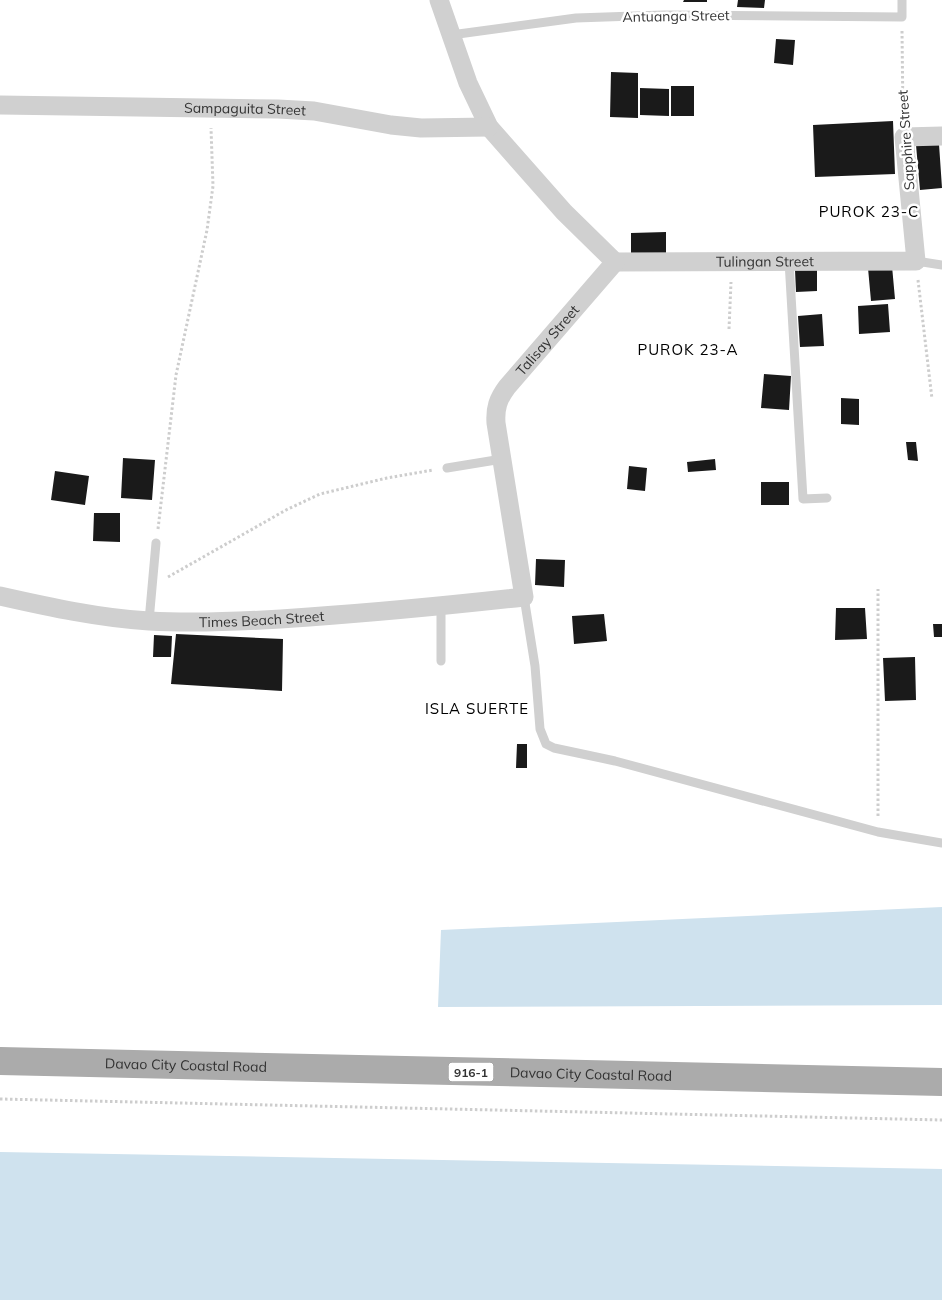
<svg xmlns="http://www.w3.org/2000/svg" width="942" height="1300" viewBox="0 0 942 1300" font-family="Mulish,sans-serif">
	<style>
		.water { fill: #cfe2ee }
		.building { fill: #1a1a1a }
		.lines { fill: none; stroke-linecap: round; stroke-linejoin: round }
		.path { stroke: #cdcdcd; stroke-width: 3; stroke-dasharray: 2.5 2.5; stroke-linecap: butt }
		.lane { stroke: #d0d0d0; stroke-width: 9 }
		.street { stroke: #d0d0d0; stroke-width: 19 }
		.primary { stroke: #ababab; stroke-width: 28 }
		.labels { text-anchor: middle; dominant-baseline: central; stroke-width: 5; stroke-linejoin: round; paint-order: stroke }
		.shield { fill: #fff; stroke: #707070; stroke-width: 1 }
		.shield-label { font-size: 12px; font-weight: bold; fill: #333 }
		.street-label { font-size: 14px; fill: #333; stroke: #fff }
		.neighbourhood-label { font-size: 15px; letter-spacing: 1px; fill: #000; stroke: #fff }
	</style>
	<rect width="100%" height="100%" fill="#fff"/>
	<path class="water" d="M942,907V1005L438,1007L441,930Z
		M0,1152L942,1169V1300H0Z"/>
	<path class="building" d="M684,0H707V2H683Z
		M738,0H765L764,8L737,7Z
		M776,39L795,40L793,65L774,63Z
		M611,72L638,73V118L610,117Z
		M671,86H694V116H671Z
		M640,88L669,89V116L640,115Z
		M893,121L895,174L815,177L813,125Z
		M939,144L942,188L920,190L916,145Z
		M666,232V254L631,255V233Z
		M892,266L895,299L871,301L868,268Z
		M817,269V291L796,292L795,270Z
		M888,304L890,332L859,334L858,306Z
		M822,314L824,346L800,347L798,316Z
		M764,374L791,376L789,410L761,408Z
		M841,398L859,399V425L841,424Z
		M906,442H916L918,461L908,460Z
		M123,458L155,460L152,500L121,498Z
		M715,459L716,470L688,472L687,462Z
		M629,466L647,468L645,491L627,489Z
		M55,471L89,476L85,505L51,500Z
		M761,482H789V505H761Z
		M94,513H120V542L93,541Z
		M536,559L565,560L564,587L535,585Z
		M836,608H865L867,639L835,640Z
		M604,614L607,641L574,644L572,616Z
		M933,624H942V637H934Z
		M176,634L283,639L282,691L171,684Z
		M154,635L172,636L171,657H153Z
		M915,657L916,700L885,701L883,658Z
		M517,744H527V768H516Z"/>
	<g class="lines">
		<path class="path" d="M902,31L903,117
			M918,280L932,399
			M729,329L731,282
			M158,529L176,375L207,230L213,186L211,128
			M168,577L286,510L320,494L387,478L433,470
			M878,816V589
			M0,1099L942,1120"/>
		<path class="lane" d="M451,35L576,18L664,15L902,17V0
			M789,261L803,499L827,498
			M916,261L942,265
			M447,468L502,459
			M524,597L535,666L540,729L546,744L554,748L615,761L878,832L942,843
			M149,621L156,543
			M441,661V606"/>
		<g class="street">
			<path d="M439,0L468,83L489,127L564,212L615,262"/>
			<path id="s1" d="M0,105L278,109L314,111L391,125L421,128L489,127"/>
			<path id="s2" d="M615,262L916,261L904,137L942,136"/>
			<path id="s3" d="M0,596C49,607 99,618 149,621C202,624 256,621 309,617C380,612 452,605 524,597L496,423C495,408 498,399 507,387L615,262"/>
		</g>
		<path class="primary" id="s4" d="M0,1061L942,1082"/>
	</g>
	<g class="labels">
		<rect class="shield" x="448.5" y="1062.5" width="45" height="19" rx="4"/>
		<g class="shield-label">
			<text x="471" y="1072">916-1</text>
		</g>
		<g class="street-label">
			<text transform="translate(676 16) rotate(-1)">Antuanga Street</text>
			<text stroke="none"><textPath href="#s1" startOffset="245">Sampaguita Street</textPath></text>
			<text transform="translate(906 140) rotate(-94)">Sapphire Street</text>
			<text stroke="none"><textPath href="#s2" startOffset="150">Tulingan Street</textPath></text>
			<text stroke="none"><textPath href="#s3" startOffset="804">Talisay Street</textPath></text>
			<text stroke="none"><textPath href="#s3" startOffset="264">Times Beach Street</textPath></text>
			<text stroke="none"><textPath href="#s4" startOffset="186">Davao City Coastal Road</textPath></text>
			<text stroke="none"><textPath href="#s4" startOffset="591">Davao City Coastal Road</textPath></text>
		</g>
		<g class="neighbourhood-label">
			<text x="869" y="211">PUROK 23-C</text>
			<text x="688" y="349">PUROK 23-A</text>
			<text x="477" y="708">ISLA SUERTE</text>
		</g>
	</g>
</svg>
